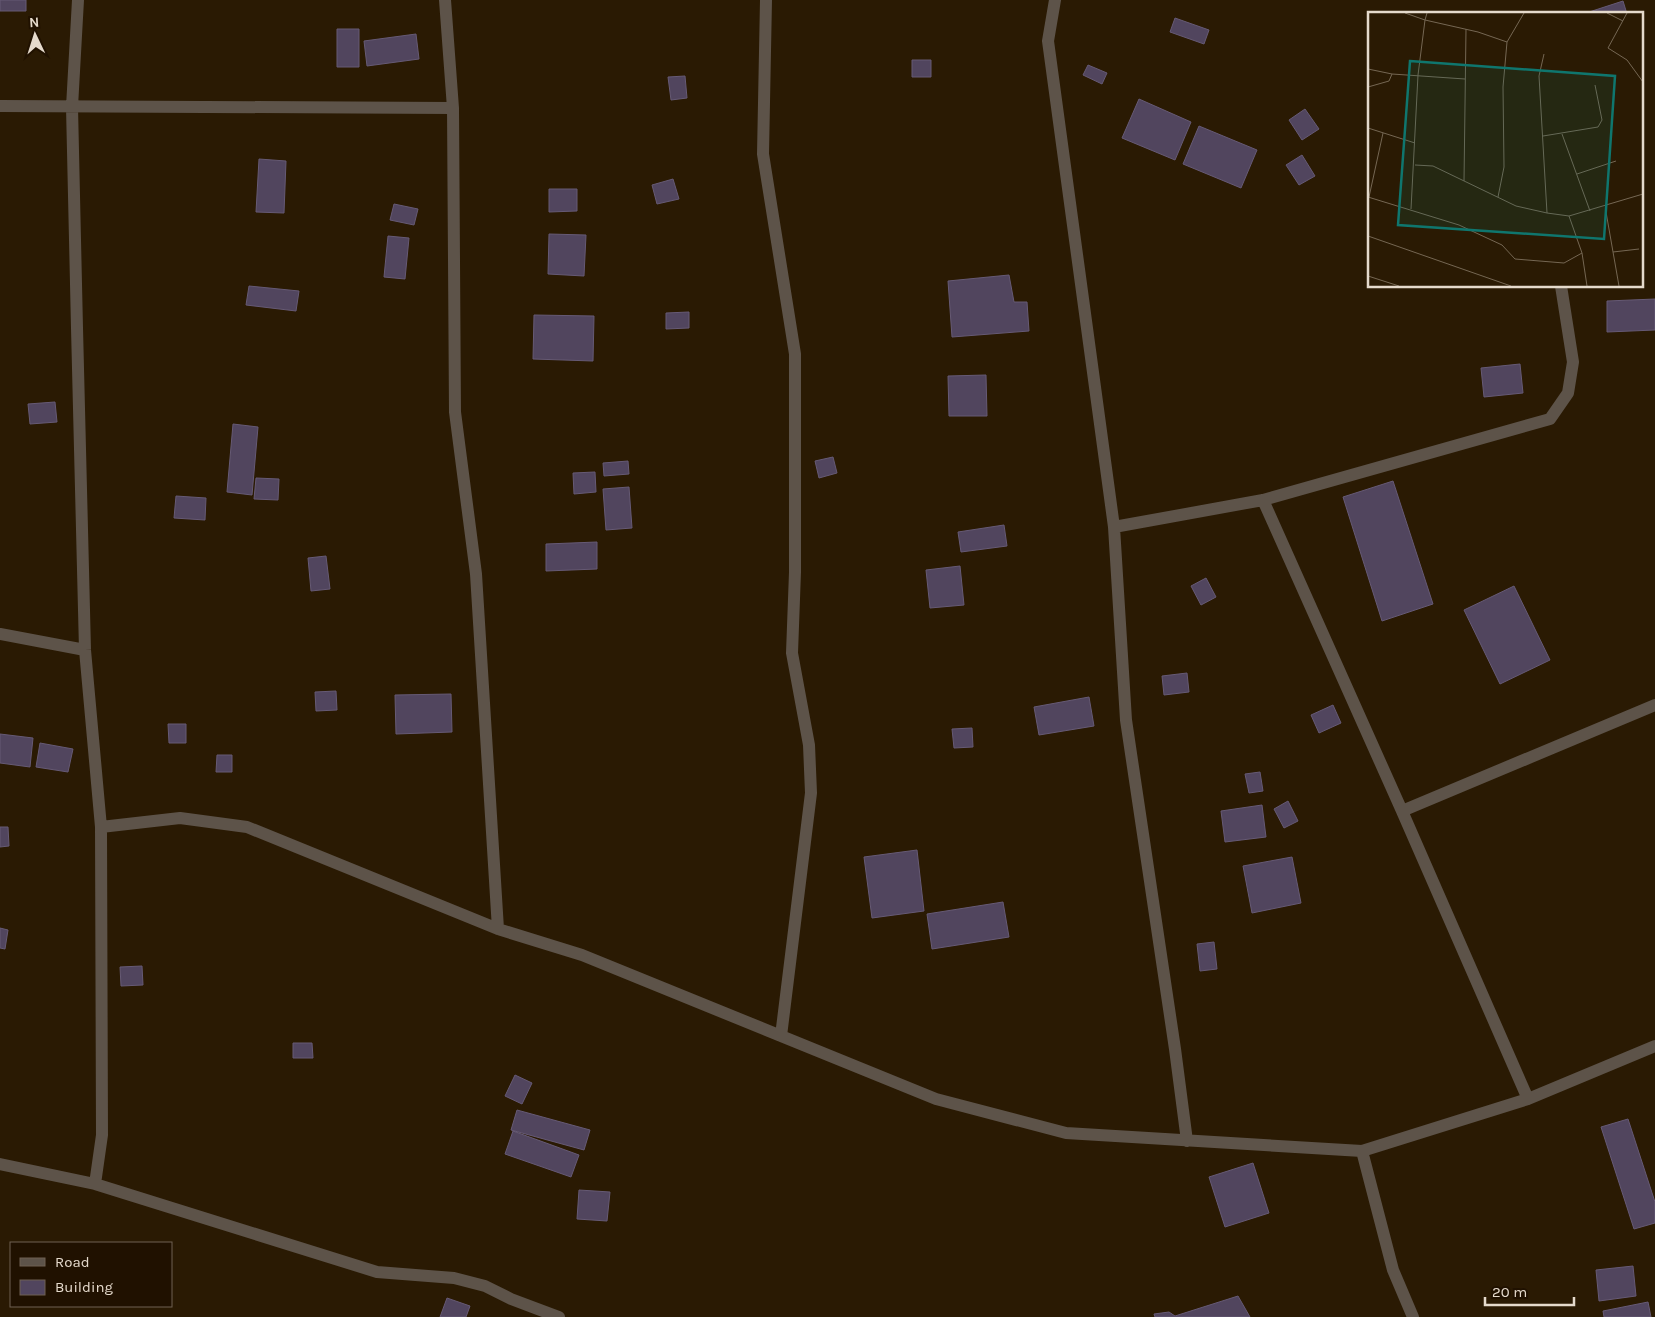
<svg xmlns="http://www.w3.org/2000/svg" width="1655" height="1317" viewBox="0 0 1655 1317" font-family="Karla,sans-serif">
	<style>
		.building { fill: #51455e; stroke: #665a75 }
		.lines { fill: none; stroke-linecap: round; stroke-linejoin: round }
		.minor { stroke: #5d5349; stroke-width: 12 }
		.inset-road { fill: none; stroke: #756753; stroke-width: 1 }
		.view { fill: #0f766e; fill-opacity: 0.15; stroke: #0f766e; stroke-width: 2.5 }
		.inset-edge { fill: none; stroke: #e5dacc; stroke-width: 2.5 }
	</style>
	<rect width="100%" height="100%" fill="#2a1a03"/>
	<path class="building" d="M0,0H26V11H0Z
		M1623,1L1627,14H1583Z
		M1175,18L1209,30L1204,44L1170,32Z
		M337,29H359V67H337Z
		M416,34L419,59L367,66L364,41Z
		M912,60H931V77H912Z
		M1088,65L1107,73L1102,84L1083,75Z
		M685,76L687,98L671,100L668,77Z
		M1139,99L1191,122L1175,160L1122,138Z
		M1305,109L1319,129L1302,140L1289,120Z
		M1199,126L1257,150L1241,188L1183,164Z
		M1302,155L1315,176L1299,185L1286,165Z
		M259,159L286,161L284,213L256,212Z
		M673,179L679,199L657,204L652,185Z
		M549,189H577V211L549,212Z
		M394,204L418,209L414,225L390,220Z
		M549,234L586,235L584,276L548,274Z
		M388,236L409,238L405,279L384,277Z
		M1009,275L1014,302H1027L1029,331L952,337L948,281Z
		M249,286L299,291L296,311L246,305Z
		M1655,299V330L1607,332V301Z
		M689,312V328L666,329V313Z
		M534,315L594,316L593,361L533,359Z
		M1520,364L1523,393L1484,397L1481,368Z
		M986,375L987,416H949L948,376Z
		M55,402L57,422L30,424L28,404Z
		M233,424L258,427L252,495L227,492Z
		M833,457L837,473L819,478L815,461Z
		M628,461L629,474L604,476L603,463Z
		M595,472L596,492L574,494L573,473Z
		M256,478L279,479L278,500L254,499Z
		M1393,481L1433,604L1382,621L1343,497Z
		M629,487L632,528L606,530L603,489Z
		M176,496L206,498L205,520L174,518Z
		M1004,525L1007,546L961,552L958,532Z
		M597,542V569L546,571V544Z
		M326,556L330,589L311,591L308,558Z
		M960,566L964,605L930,608L926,570Z
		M1206,578L1216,597L1201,605L1191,586Z
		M1514,586L1550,660L1500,684L1464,610Z
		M1187,673L1189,692L1164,695L1162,676Z
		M336,691L337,710L316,711L315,692Z
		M451,694L452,732L396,734L395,695Z
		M1089,697L1094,726L1039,735L1034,707Z
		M1333,705L1341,723L1319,733L1311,715Z
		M168,724H186V743H169Z
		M972,728L973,747L954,748L952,729Z
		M0,734L33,738L30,767L0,763Z
		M40,743L73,749L68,772L36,767Z
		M217,755H232V772H216Z
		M1260,772L1263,791L1249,793L1245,774Z
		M1288,801L1298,821L1284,828L1274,809Z
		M1262,805L1266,837L1225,842L1221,811Z
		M0,827H8L9,846L0,847Z
		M917,850L924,911L872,918L864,857Z
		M1292,857L1301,903L1252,913L1243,866Z
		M1003,902L1009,937L932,949L927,914Z
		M0,928L8,930L5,949L0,948Z
		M1214,942L1217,969L1200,971L1197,944Z
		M142,966L143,985L121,986L120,967Z
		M293,1043H312L313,1058H293Z
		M515,1075L532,1083L522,1104L505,1096Z
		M517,1110L590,1130L584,1150L511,1130Z
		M1628,1119L1655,1202V1223L1634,1229L1601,1127Z
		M513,1131L579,1155L571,1177L505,1154Z
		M1253,1163L1269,1213L1225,1227L1209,1177Z
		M579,1190L610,1192L607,1221L577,1219Z
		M1633,1266L1636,1296L1599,1301L1596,1270Z
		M1238,1296L1250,1317H1155L1154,1314L1169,1312L1175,1316Z
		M447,1298L470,1306L466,1317H440Z
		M1648,1302L1651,1317H1604L1603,1311Z"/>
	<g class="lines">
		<path class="minor" d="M78,0L72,107L77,328L85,650L101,827L102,1135L95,1184
			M445,0L453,108L455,412L476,574L498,929
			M766,0L763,154L795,354V572L792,653L809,745L811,793L781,1036
			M1055,0L1048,41L1114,527L1126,720L1175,1049L1187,1141
			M0,106L453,108
			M1263,500L1402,811L1528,1099
			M1114,527L1263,500L1550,419L1568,393L1573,362L1561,286
			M0,634L85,650
			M1402,811L1655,705
			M101,827L180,818L247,827L498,929L582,955L936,1099L1066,1133L1362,1151L1528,1099L1655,1046
			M1362,1151L1393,1270L1413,1317
			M0,1164L95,1184L377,1272L454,1278L485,1286L511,1299L559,1317"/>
	</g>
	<g transform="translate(1368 12)">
		<rect width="275" height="275" fill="#2a1a03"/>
		<path class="inset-road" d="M37,1L57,8L59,1M239,1L255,9M259,1L240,36L259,48L275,70M139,30L156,1M176,42L171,64L179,201M0,57L24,62M0,75L21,69L24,62L97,67M0,116L47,131M194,122L222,199M175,124L230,115L234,108L227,73M47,153L65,154L148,194L179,201L201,204L275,182M209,162L248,149M96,169L98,17M0,185L91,213L134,233L147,247L196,251L214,241M1,185L15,121M43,197L50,63L57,8L110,20L139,30L135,75L136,155L130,185M238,200L251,274M201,204L214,241L219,274M0,224L143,274M245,240L271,237M0,264L31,274"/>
		<path class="view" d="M42,49L247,64L236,227L30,213Z"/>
		<rect width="275" height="275" class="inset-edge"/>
	</g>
	<rect x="10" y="1242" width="162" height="65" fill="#201100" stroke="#6f6152"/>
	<rect x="20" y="1258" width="25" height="8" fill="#5d5349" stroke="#6f6152"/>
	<text x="55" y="1267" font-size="15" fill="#e5dacc">Road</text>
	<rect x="20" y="1280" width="25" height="15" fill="#51455e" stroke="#6f6152"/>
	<text x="55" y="1292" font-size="15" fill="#e5dacc">Building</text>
	<g transform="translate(35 35) rotate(356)" stroke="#201100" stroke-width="4" paint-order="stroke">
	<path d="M0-4L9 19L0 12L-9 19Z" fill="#e5dacc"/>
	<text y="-8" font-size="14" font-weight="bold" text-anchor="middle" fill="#e5dacc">N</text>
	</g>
	<path d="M1485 1297v8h89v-8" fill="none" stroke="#e5dacc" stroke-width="2.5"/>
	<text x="1492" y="1297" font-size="15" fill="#e5dacc" stroke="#201100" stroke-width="4" paint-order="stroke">20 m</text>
</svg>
